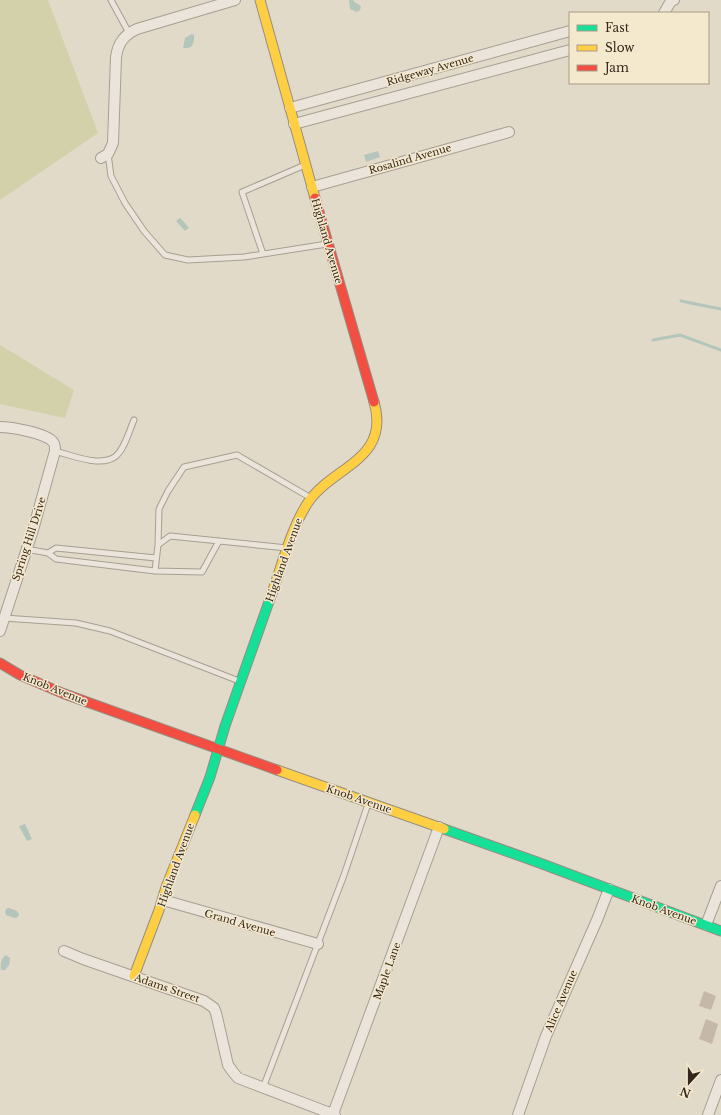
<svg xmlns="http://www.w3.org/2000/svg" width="721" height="1115" viewBox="0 0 721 1115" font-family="'Libre Baskerville',serif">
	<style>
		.green { fill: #d2d1aa }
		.water { fill: #b4c6bb }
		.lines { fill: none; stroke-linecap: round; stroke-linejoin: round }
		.stream { stroke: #b4c6bb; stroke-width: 3 }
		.building { fill: #c6b8a9 }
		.lane-casing { stroke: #a69f92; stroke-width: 7 }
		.street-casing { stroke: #a69f92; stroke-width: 12 }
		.fast-casing { stroke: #968e82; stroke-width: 11 }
		.slow-casing { stroke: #968e82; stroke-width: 11 }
		.jam-casing { stroke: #968e82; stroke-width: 11 }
		.lane { stroke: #eae4da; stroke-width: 5 }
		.street { stroke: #eae4da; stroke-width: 10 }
		.fast { stroke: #16e098; stroke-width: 9 }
		.slow { stroke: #ffcf43; stroke-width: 9 }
		.jam { stroke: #f24e42; stroke-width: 9 }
		.labels { text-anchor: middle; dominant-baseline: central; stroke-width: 3; stroke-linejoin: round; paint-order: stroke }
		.street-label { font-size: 10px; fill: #34271b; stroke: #f4e8cd }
	</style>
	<rect width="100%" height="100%" fill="#e2dac8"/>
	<path class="green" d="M0,0H48L98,133L0,200Z
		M0,345L74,390L65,418L0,404Z"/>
	<path class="water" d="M349,0H353C355,4 359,3 361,7L360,10L357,12L350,9Z
		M192,34L194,35V40L192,46L188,48H183L185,38Z
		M378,151L380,157L366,162L364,155Z
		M180,218L186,224L189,228L185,231L176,221Z
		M25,824L32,839L27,841L19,826Z
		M9,908L17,911L19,914L18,917L15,918L6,915L5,912L6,909Z
		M6,955L10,958L9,965L5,970H1C0,965 1,958 6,955Z"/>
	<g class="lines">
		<path class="stream" d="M681,301L721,309
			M653,340L680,335L721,350"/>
	</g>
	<path class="building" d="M704,991L716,996L711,1010L699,1006Z
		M706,1019L718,1024L712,1044L699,1039Z"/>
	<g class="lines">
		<defs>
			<path id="lane" d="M111,0L129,33
				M108,154L111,176L125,203L144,231L165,255L188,260L244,257L327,244
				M263,254L242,192L305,165
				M55,451C70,455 102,468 116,456C125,448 129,431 134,420
				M158,545L159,509L168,491L184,467L237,455L311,498
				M26,549L48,553L56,559L155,571L202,572L219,541
				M48,553L56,548L156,558
				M155,571L158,545L170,536L287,548
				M4,618L76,623L110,631L239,681
				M263,1088L344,875L368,804"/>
			<path id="street" d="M664,13L671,1L674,0
				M290,108L570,31
				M294,124L570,50
				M101,158L108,154L113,143L116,57C118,43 124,35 137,29L235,0
				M312,187L509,132
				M0,427C11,427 46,433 53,442C55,444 55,448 55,451L33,530L0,631
				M163,900L318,944
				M706,925L721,886
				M64,951L83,959L204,1001L214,1008L216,1013L228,1065L233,1072L238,1078L335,1115
				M333,1114L439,827
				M518,1115L546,1036L597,920L609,889
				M708,1115L721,1080"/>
			<path id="fast" d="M195,815L210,777L225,726L272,593
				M444,829L537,862L721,931"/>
			<path id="slow" d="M260,0L315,198
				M272,593C282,565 291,529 307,504C331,466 391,461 374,402
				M277,770L444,829
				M134,976L159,910L166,887L195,815"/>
			<path id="jam" d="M315,198L374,402
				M0,663L20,675L62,693L277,770"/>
		</defs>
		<use href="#lane" class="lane-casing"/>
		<use href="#street" class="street-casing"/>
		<use href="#fast" class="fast-casing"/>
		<use href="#slow" class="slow-casing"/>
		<use href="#jam" class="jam-casing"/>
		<use href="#lane" class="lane"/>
		<use href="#street" class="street"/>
		<use href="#fast" class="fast"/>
		<use href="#slow" class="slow"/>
		<use href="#jam" class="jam"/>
	</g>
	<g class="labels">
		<g class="street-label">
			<text transform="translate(430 70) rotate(-16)">Ridgeway Avenue</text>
			<text transform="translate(410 159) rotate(-16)">Rosalind Avenue</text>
			<text transform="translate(327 241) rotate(74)">Highland Avenue</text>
			<text transform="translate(29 539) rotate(-72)">Spring Hill Drive</text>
			<text transform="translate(284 560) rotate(-70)">Highland Avenue</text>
			<text transform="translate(55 689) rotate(22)">Knob Avenue</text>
			<text transform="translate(359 799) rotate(19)">Knob Avenue</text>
			<text transform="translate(176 865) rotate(-70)">Highland Avenue</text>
			<text transform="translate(664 910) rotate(20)">Knob Avenue</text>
			<text transform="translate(240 923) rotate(16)">Grand Avenue</text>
			<text transform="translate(387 971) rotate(-70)">Maple Lane</text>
			<text transform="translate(167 988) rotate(19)">Adams Street</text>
			<text transform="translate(561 1001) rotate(-67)">Alice Avenue</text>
		</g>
	</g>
	<rect x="569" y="12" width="140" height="72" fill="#f4e8cd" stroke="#a79b86"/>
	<rect x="577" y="25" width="20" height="6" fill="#16e098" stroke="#a79b86"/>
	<text x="605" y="32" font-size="12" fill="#34271b">Fast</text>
	<rect x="577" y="45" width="20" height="6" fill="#ffcf43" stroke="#a79b86"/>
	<text x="605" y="52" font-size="12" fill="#34271b">Slow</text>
	<rect x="577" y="65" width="20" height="6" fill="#f24e42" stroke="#a79b86"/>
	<text x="605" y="72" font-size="12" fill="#34271b">Jam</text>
	<g transform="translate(689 1083) rotate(201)" stroke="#f4e8cd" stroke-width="3" paint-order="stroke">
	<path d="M0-3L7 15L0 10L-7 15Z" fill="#34271b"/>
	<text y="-6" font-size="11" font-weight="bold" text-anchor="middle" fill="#34271b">N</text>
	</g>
</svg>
